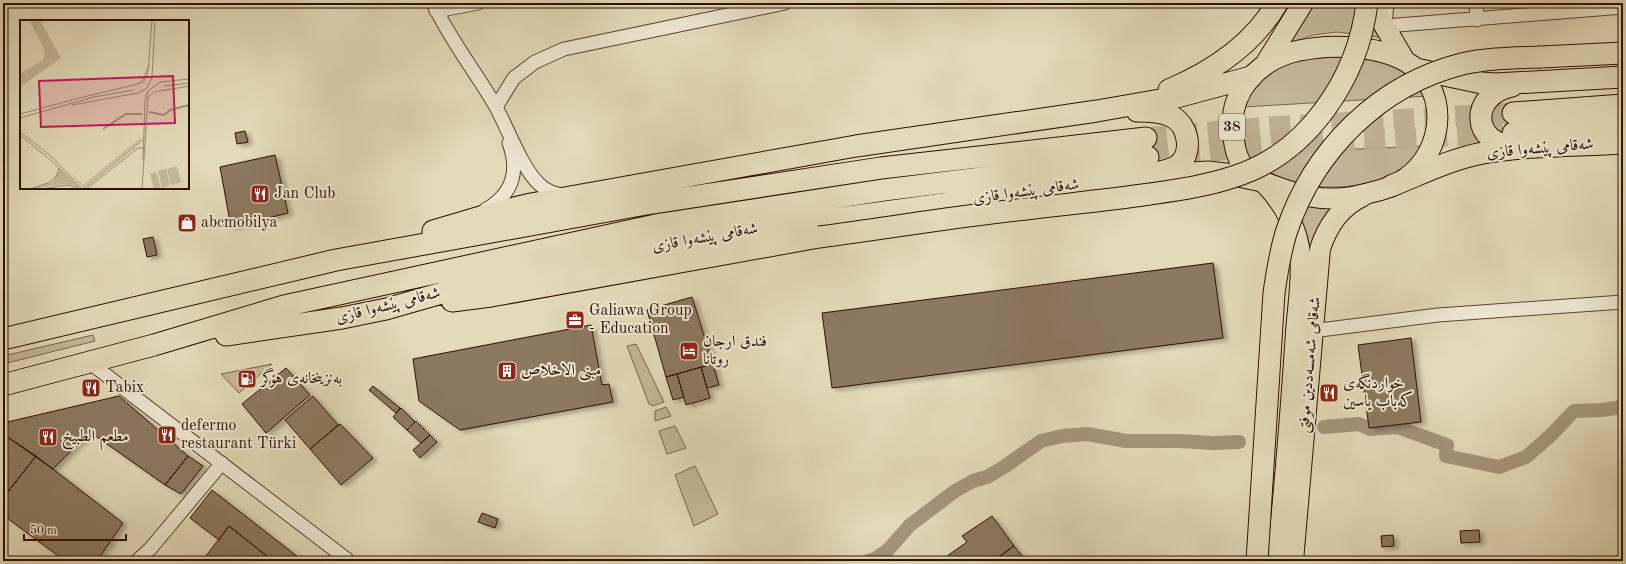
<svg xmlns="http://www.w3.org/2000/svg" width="1626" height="564" viewBox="0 0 1626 564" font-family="'Old Standard TT',Amiri,serif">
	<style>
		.grass { fill: #c4b89a; stroke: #79644e }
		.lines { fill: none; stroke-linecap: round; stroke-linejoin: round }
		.canal { stroke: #a5957b; stroke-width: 14 }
		.building { fill: #8c7961; stroke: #2e1002; filter: url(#shadow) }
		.trunk-tunnel { stroke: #bfb294; stroke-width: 21; stroke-dasharray: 21 10; stroke-linecap: butt }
		.minor-casing { stroke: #5b4230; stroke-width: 15 }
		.primary-casing { stroke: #2e1002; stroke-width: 22 }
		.trunk-casing { stroke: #2e1002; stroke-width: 23 }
		.minor { stroke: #ede7d2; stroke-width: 13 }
		.primary { stroke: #e3dab9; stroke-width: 20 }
		.trunk { stroke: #e3dab9; stroke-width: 21 }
		.trunk-bridge-casing { stroke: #2e1002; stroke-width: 23; stroke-linecap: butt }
		.trunk-bridge { stroke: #e3dab9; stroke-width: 21 }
		.labels { text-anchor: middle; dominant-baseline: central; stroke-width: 4; stroke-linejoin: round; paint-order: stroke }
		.shield { fill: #ede7d2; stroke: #675040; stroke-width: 1 }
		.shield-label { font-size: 15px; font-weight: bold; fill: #2e1002 }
		.street-label { font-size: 16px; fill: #2e1002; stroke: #ede7d2 }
		.poi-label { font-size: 16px; fill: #2e1002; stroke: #ede7d2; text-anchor: start }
		.inset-river { fill: none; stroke: #a5957b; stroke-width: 2 }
		.inset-road { fill: none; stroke: #9b8970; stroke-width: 1 }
		.view { fill: #c2185b; fill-opacity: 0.15; stroke: #c2185b; stroke-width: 2 }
		.inset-edge { fill: none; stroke: #2e1002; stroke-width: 2 }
	</style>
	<defs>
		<filter id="shadow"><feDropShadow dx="4.5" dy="2.5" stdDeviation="2" flood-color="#0004"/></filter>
	</defs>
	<rect width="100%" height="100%" fill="#e3dab9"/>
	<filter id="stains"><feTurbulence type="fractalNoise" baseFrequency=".005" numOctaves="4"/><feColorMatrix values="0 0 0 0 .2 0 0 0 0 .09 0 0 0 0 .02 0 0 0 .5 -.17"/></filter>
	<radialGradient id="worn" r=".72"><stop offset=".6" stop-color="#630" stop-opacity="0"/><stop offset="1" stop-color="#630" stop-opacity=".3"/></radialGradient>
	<path class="grass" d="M1314,3H1367L1386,38L1337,32L1313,35L1286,45L1303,23Z
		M1340,55L1366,57L1404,67L1428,96L1244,107L1250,90L1266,76L1283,65L1308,58Z
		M1423,146C1421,151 1418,157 1414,162C1412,165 1406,167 1402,170C1370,188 1324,192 1289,181C1273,176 1261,166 1250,154Z
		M1286,202L1334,207L1313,261Z
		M93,335L95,341L3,364V356Z
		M636,344L664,402L653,406L649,404L627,346Z
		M272,364L239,393L221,374Z
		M666,407L671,416L655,421V411Z
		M675,426L686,448L667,454L659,431Z
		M695,466L718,514L694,526L675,475Z"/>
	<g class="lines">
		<path class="canal" d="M1324,427L1359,424L1370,429L1397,427L1447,445L1446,456L1499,467L1526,457L1550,436L1574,411L1601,410L1623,407
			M868,561L875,559L888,550L910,525L955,491L973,481L987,477L1004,467L1041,441L1062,436L1088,434L1126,441H1180L1212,443L1239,442"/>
	</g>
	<path class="building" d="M245,131L248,142L237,144L235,133Z
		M275,155L288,213L231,227L220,167Z
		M153,237L157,255L147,257L143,239Z
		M1213,263L1223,338L832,388L822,313Z
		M692,297L713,364L666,377L647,310Z
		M591,325L602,385L609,384L613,402L460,430L419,401L413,359Z
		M1411,338L1421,422L1369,428L1358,345Z
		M713,364L719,385L707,388L701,367Z
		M701,367L710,398L686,405L677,374Z
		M286,368L310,395L266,433L242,404Z
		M677,374L684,397L673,400L666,377Z
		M373,386L400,408L396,413L369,390Z
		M119,396L188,456L165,485L90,432L53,469L3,434V423Z
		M313,396L338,425L310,449L285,420Z
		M401,408L415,422L407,430L393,417Z
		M416,421L430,435L421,443L407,430Z
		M340,424L373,458L341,485L310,449Z
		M3,434L36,456L3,498Z
		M430,435L437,442L420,458L413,450Z
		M36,456L123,523L97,561H65L3,515V498Z
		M188,456L203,466L181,494L165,485Z
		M212,490L303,561H273L229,526L219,540L190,518Z
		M482,513L498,519L495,528L478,522Z
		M992,516L1014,546L993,561H940L967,542L962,536Z
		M229,526L273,561H202Z
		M1479,530L1480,542L1461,543L1460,531Z
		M1393,535L1394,546L1382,547L1381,536Z
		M1014,546L1026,561H993Z"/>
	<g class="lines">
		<path class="trunk-tunnel" d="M1146,138L1270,127L1513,113
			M1148,157L1272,145L1503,133"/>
		<defs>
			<path id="minor" d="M433,3C450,40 476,72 496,107C508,129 522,168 539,184C546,191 555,194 564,195
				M1387,3L1385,26L1623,7
				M1476,3L1477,20
				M436,11L478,3
				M496,107L514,78L535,62L564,49L785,3
				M485,210C512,195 520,172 509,143
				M1312,331L1438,315L1623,302
				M89,362L349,561
				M137,561L151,548L222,463
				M1622,561H1623"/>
			<path id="primary" d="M1374,3L1378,15L1405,61
				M1326,47C1353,46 1381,48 1405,61C1451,87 1445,151 1406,178C1392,189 1369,193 1352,197C1322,202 1297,195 1269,184C1263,181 1253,178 1248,173C1237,161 1234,147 1233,131C1229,92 1257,62 1293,52C1304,49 1315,48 1326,47Z
				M1264,66L1303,3
				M1265,184C1280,199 1291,218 1297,238C1305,266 1298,303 1296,332C1291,408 1285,485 1277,561
				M1293,561L1320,249C1327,227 1341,206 1363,196"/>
			<path id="trunk" d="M1541,57L1623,53
				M1416,69L1482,83L1495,84L1623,77
				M1512,86C1469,95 1471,144 1515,147
				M1169,90C1211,72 1254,44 1277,3
				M1137,111C1148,111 1161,111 1171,116C1189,125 1194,154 1177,166C1172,169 1165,171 1159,172
				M1513,113L1623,105
				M1513,133L1623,125
				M1391,186C1421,174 1451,159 1483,153C1529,145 1577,146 1623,143
				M433,231L497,212L531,204L856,146L1097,111L1177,97L1251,77
				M452,301L491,296L819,237
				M226,335L342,318L386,309L477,283L702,237L1147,176L1208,172L1234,175L1262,181
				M3,339L336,260L652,203L881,168L1146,138
				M3,385L154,345L284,306L656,225L884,190L1148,157"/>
		</defs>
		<use href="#minor" class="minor-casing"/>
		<use href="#primary" class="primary-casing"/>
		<use href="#trunk" class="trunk-casing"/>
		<use href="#minor" class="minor"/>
		<use href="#primary" class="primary"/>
		<use href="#trunk" class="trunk"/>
		<defs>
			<path id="trunk-bridge" d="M819,237C888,228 957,216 1026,209C1067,204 1109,200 1150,194C1177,190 1206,186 1233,177C1308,154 1358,78 1367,3
				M1257,561L1274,293C1277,272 1280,251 1287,230C1314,150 1379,85 1462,64C1488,58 1514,58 1541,57"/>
		</defs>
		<use href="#trunk-bridge" class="trunk-bridge-casing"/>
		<use href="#trunk-bridge" class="trunk-bridge"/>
	</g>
	<defs>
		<symbol id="restaurant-square" viewBox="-11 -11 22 22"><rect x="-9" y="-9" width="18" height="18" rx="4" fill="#8f2418" stroke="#ede7d2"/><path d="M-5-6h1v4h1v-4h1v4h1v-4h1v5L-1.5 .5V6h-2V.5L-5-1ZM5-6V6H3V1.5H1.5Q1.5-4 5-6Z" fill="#fff"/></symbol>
		<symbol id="shop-square" viewBox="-11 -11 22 22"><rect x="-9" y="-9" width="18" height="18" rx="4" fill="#8f2418" stroke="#ede7d2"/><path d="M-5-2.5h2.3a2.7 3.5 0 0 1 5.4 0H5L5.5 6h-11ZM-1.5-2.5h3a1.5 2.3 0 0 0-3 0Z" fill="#fff"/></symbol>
		<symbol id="office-square" viewBox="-11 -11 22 22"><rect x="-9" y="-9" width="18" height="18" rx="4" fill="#8f2418" stroke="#ede7d2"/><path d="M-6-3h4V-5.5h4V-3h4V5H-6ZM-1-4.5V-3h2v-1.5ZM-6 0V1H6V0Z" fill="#fff"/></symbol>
		<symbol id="hotel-square" viewBox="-11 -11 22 22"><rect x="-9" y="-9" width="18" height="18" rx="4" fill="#8f2418" stroke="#ede7d2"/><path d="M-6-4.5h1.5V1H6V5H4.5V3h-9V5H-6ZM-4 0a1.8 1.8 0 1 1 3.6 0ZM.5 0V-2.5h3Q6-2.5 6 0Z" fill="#fff"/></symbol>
		<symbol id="building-square" viewBox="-11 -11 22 22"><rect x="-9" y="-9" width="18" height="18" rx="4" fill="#8f2418" stroke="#ede7d2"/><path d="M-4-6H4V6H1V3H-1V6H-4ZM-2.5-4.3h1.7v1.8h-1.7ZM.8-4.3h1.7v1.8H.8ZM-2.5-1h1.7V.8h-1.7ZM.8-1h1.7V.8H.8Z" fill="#fff"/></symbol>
		<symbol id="fuel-square" viewBox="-11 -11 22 22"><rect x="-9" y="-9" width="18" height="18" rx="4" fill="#8f2418" stroke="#ede7d2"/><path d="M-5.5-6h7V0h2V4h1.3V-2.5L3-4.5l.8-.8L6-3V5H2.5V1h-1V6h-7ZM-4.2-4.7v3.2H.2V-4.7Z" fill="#fff"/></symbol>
	</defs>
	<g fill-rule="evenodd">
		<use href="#restaurant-square" x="249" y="183" width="22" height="22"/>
		<use href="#shop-square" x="176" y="212" width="22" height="22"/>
		<use href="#office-square" x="564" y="309" width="22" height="22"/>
		<use href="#hotel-square" x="678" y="340" width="22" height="22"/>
		<use href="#building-square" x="496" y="360" width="22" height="22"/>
		<use href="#fuel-square" x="236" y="368" width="22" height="22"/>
		<use href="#restaurant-square" x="80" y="377" width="22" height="22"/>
		<use href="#restaurant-square" x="1318" y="382" width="22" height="22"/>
		<use href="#restaurant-square" x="156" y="424" width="22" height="22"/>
		<use href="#restaurant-square" x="37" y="426" width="22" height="22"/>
	</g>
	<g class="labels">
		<rect class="shield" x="1219" y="114" width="26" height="26" rx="3"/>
		<g class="shield-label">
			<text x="1232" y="127">38</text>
		</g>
		<g class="street-label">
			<text transform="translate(1540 149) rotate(-5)">شەقامی پێشەوا قازی</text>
			<text transform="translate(1026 192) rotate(-8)">شەقامی پێشەوا قازی</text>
			<text transform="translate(705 238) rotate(-10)">شەقامی پێشەوا قازی</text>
			<text transform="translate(388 306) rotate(-14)">شەقامی پێشەوا قازی</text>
			<text transform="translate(1310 365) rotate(-85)">شەقامی شەمسەددین موفتی</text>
		</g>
		<g class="poi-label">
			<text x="274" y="194">Jan Club</text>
			<text x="201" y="223">abcmobilya</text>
			<text x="589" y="311">Galiawa Group<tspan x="589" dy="18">- Education</tspan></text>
			<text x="703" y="342">فندق ارجان<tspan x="703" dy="18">روتانا</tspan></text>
			<text x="521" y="371">مبنى الاخلاص</text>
			<text x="261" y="379">بەنزینخانەی هۆگر</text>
			<text x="1343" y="384">خواردنگەی<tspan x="1343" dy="18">کەباب یاسین</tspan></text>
			<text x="105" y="388">Tabix</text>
			<text x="181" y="426">defermo<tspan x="181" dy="18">restaurant Türki</tspan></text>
			<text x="62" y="437">مطعم الطبيخ</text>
		</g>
	</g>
	<g transform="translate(20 20)">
		<rect width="169" height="169" fill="#e3dab9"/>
		<path d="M122,117L120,121L63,167L46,149L63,165ZM157,146L161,162L151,165L147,149ZM146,149L150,165L142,168L138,151ZM136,152L141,168L139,169H134L130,154Z" fill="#c4b89a"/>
		<path d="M9,0H20L41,38L0,67V54L23,40L25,31ZM40,149L55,165L44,164L11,169L32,162Z" fill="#c4b89a"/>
		<path class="inset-river" d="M129,92L144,95L150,90L169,85M83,109L106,94H122"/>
		<path class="inset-road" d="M119,63L124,58L129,45M123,63L128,52L132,0M144,66L169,63M134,72L169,66M51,80L122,63M52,85L118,73L127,68L132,58L135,0M0,94L52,80M0,98L74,77L114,70M0,112L33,138L62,169M0,115L33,142L60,169M123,140L125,81L128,71L140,62L169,59M10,169L28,163L36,157L39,148M22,169L46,165L57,167M63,169L123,120M66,169L118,128H123M122,169L128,77L133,73"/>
		<path class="view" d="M153,56L155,103L21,107L19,61Z"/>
		<rect width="169" height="169" class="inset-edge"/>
	</g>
	<rect width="1626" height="564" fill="none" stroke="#e3dab9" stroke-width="16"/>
	<rect x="4" y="4" width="1618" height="556" fill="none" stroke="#2e1002" stroke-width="2"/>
	<rect x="8" y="8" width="1610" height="548" fill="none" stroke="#2e1002"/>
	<path d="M24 534v6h102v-6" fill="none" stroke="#2e1002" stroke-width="2"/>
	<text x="30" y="534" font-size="12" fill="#2e1002" stroke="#ede7d2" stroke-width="3" paint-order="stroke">50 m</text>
	<rect width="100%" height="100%" filter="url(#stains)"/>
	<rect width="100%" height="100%" fill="url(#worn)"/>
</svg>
